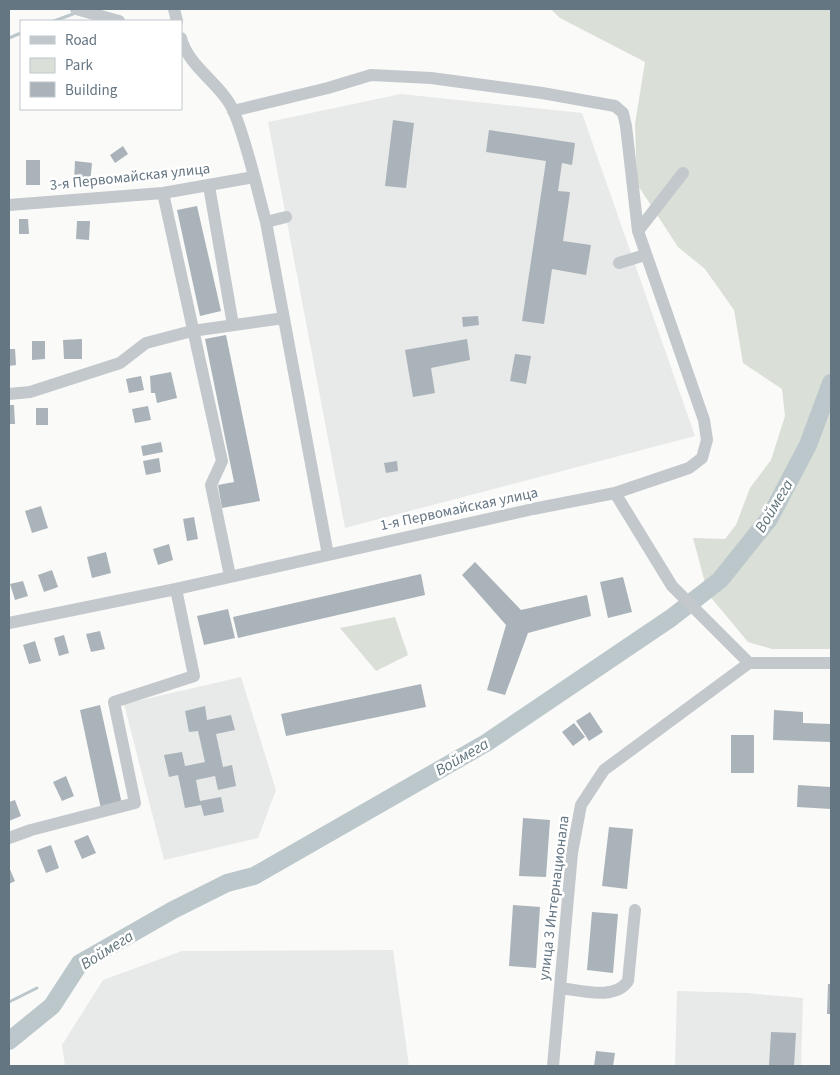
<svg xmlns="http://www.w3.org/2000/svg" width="840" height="1075" viewBox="0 0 840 1075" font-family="'Source Sans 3',sans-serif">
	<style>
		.built { fill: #e8e9e9 }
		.green { fill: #dadfd7 }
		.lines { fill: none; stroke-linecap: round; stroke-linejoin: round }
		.stream { stroke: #bbc7cb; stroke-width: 3 }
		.river { stroke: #bbc7cb; stroke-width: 18 }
		.building { fill: #aab3b9 }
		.minor { stroke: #c3c8cc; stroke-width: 12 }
		.labels { text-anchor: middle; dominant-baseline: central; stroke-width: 5; stroke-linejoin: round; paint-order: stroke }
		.street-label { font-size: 15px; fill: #657683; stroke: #fff }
		.water-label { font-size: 16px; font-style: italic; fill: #60757c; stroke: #fff }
	</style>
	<rect width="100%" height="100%" fill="#fafaf8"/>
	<path class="built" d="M401,94L582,113L695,436L345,528L268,122Z
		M241,677L276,790L258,838L164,860L124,704Z
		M393,950L409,1066H65L62,1045L103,980L182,951Z
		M677,991L746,993L803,998L801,1066H675Z"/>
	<path class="green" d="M551,9H831V649H772L748,642L708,594L693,538L725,539L736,525L750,488L771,460L785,416L782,389L743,363L734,310L705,269L678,247L637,184L635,124L645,62L560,18Z
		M395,617L408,655L376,671L340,628Z"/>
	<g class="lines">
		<path class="stream" d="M54,21L73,14
			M9,38L21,33
			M9,1002L37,988"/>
		<path class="river" d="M9,1041L52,1006L80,963L173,910L227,883L254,876L486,743L671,618L720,580L769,519L808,445L831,383"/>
	</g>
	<path class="building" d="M393,120L414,123L406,188L385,186Z
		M489,130L575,143L572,165L562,163L558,191L570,192L563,241L591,245L586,275L552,269L544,324L522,321L546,161L486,152Z
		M123,146L128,154L115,163L110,155Z
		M26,160H40V185H26Z
		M75,161L92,163L90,184L74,182Z
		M197,206L221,311L200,316L177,210Z
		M19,219H28L29,234H19Z
		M77,221H90L89,240L76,239Z
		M478,316L479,325L463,327L462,317Z
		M226,335L260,501L222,508L218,485L234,482L205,339Z
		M82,339V359H64L63,340Z
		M467,339L470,360L431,368L435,393L413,397L405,350Z
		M32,341H45V359L32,360Z
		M9,349H15L16,365L9,366Z
		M515,354L531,356L526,384L510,381Z
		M171,372L177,398L157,403L155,393H151L150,376Z
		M141,376L144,390L129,393L126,379Z
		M9,405H14L15,424H9Z
		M148,406L151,420L135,423L132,409Z
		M36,408H48V425H36Z
		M161,442L163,452L143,456L141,446Z
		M159,458L161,472L146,475L143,461Z
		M397,461L398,471L386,473L384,463Z
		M41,506L48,528L32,533L25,511Z
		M194,517L198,539L187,541L183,519Z
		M169,544L173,560L158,565L153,549Z
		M106,552L111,573L92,578L87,557Z
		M475,562L521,610L587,595L591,616L528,633L505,695L487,690L506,625L462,575Z
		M52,570L58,587L44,592L38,575Z
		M421,574L425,595L238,638L233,617Z
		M623,577L632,612L608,618L600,582Z
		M23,581L28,596L15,600L10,584Z
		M228,609L235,638L204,645L197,616Z
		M100,631L105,649L91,652L86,634Z
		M64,635L69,653L59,656L54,638Z
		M35,641L41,661L29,664L23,645Z
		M421,684L426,707L286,736L281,714Z
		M100,705L122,804L101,809L80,710Z
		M205,706L207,720L231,715L235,730L216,734L223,767L232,765L236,786L218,790L215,776L196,780L200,801L221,797L224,812L204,816L201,805L185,808L178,775L169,777L164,755L182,752L185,766L205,762L198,731L189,732L185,711Z
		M774,710L803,712V723L831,724V742L773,740Z
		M590,712L603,732L589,741L576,721Z
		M574,723L585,737L573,746L562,732Z
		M731,735H754V773H731Z
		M66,776L74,796L62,801L53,782Z
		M798,785L831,787V809L797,807Z
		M15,800L21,816L9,821V802Z
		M523,818L550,820L546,877L519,876Z
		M609,827L633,829L627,889L602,886Z
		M88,835L96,853L82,859L74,841Z
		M51,845L59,868L46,873L37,850Z
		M9,867L15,881L9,884Z
		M513,905L540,907L536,968L509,966Z
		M592,912L618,914L613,973L587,970Z
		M828,984H831V1014H827Z
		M771,1032L796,1033L794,1066H769Z
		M596,1051L615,1053L613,1066H594Z"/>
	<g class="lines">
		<path class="minor" d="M76,9L119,21
			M174,9L177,21
			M181,38C188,67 222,84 234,112C248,146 256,186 266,222L328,555
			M209,186L233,325
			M163,193L222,461L211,485L230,576
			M9,205L163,193L254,177
			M266,222L286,217
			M638,231L683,173
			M619,263L645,255
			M9,394L30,392L120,363L146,343L192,331L284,318
			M615,493L672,586L749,663H831
			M9,623L176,589L533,509L615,493L689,468L702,458L707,440L704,420L638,231L626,126L623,113L615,106L542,93L431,78L371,75L328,88L233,111
			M9,838L31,830L135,803L114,702L194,676L176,589
			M560,988C580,990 615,1001 628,981L635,910
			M553,1066L572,853L581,805L604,770L749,663"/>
	</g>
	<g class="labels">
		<g class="street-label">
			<text transform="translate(130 177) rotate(-6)">3-я Первомайская улица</text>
			<text transform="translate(459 509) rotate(-12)">1-я Первомайская улица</text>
			<text transform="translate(554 898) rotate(-83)">улица 3 Интернационала</text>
		</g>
		<g class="water-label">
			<text transform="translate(774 506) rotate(-59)">Воймега</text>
			<text transform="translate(462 757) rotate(-30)">Воймега</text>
			<text transform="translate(107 950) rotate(-32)">Воймега</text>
		</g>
	</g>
	<rect width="840" height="1075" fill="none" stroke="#657683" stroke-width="20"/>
	<rect x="20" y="20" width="162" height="90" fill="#ffffff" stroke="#c1c8cd"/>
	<rect x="30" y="36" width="25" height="8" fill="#c3c8cc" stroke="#c1c8cd"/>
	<text x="65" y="45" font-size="15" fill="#657683">Road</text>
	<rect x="30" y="58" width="25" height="15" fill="#dadfd7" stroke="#c1c8cd"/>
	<text x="65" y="70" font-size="15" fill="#657683">Park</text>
	<rect x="30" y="82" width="25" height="15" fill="#aab3b9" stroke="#c1c8cd"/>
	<text x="65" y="95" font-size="15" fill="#657683">Building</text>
</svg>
